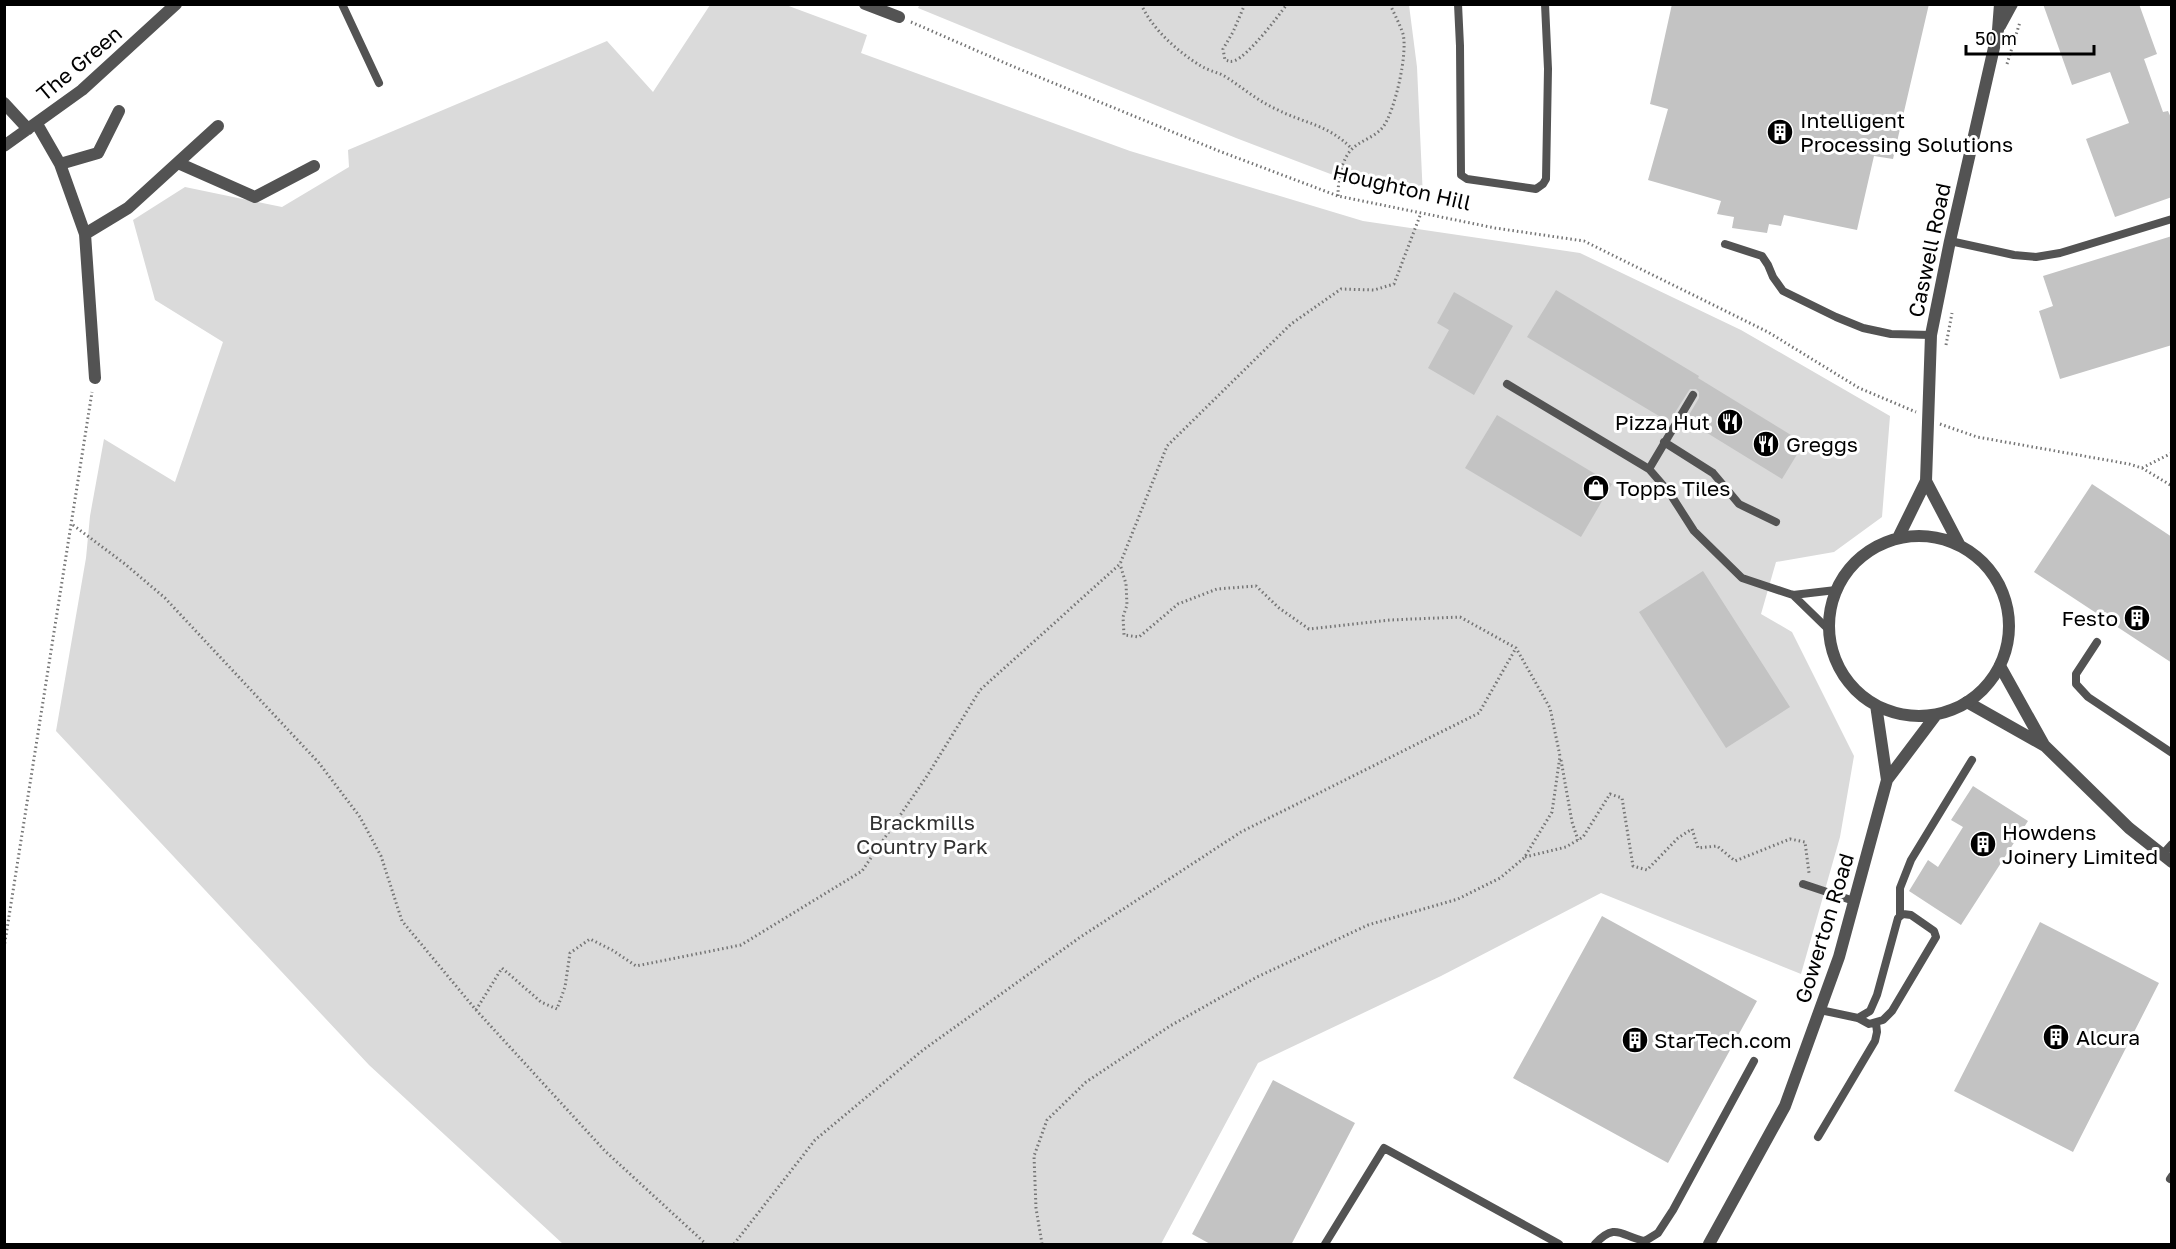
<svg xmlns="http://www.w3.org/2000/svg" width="2176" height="1249" viewBox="0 0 2176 1249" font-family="'Golos Text',sans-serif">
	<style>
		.green { fill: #dadada }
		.building { fill: #c3c3c3 }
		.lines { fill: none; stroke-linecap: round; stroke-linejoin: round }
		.path { stroke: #757575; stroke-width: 3; stroke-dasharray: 1.5 3; stroke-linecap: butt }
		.service { stroke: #535353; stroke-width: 8 }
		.minor { stroke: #535353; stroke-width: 12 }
		.tertiary { stroke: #535353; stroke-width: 12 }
		.labels { text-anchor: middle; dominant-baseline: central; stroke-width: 6; stroke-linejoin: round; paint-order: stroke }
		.street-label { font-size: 21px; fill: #000; stroke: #fff }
		.poi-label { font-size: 21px; fill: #000; stroke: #fff; text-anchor: start }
		.park-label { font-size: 21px; fill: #313131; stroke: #fff }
	</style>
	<rect width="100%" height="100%" fill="#fff"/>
	<path class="green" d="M920,4L1409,5L1417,67L1423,198L1341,178L1236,138L918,8Z
		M710,5H786L867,35L861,53L1130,151L1363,221L1580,253L1741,330L1890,416L1882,517L1834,552L1776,562L1761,614L1792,632L1854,756L1840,837L1801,974L1601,893L1441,976L1258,1063L1161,1244H563L369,1065L56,731L86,558L90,516L104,439L175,482L223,342L155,300L133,220L185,187L282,207L349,167L348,150L607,41L653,92Z"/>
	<path class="building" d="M1672,4H1929L1893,159L1874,156L1857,230L1784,215L1781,226L1769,224L1767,233L1732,228L1734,217L1717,214L1721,201L1648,180L1668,109L1650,104Z
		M2043,4H2139L2157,54L2144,59L2163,112L2168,111L2172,120V197L2115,217L2086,139L2129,123L2110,72L2072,85Z
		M2172,236V345L2060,379L2039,311L2053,306L2043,276Z
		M1556,290L1699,376L1698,378L1804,443L1782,479L1686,420L1699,398V392L1696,389H1690L1688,392L1669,422L1527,337Z
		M1454,292L1513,326L1474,395L1428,368L1449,330L1437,323Z
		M1497,415L1612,484L1581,537L1465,468Z
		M2092,484L2172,537V663L2034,572Z
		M1703,571L1790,707L1726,748L1639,612Z
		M1973,786L2028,821L1961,925L1909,891L1928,860L1938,867L1963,827L1951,820Z
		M1602,916L1757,1001L1668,1163L1513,1078Z
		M2040,922L2159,983L2073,1152L1954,1091Z
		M1273,1080L1355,1123L1291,1245H1212L1192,1234Z"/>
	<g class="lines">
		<path class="path" d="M1141,4C1152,29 1178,52 1201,66C1209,71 1218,72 1226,77C1243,88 1258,101 1276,109C1305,124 1328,124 1352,149
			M1245,4L1233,32L1223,49L1225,60C1229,61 1230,62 1234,61C1248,56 1277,18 1287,4
			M911,22L1012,66L1219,151L1338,196L1495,228L1584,241L1768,332L1859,388L1916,412
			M2007,64L2020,22
			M1338,196C1338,181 1341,159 1353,148C1362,140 1375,137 1383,127C1395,111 1408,53 1403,34C1400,24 1394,14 1390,4
			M1946,345L1952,313
			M1940,424L1977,437L2129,464L2142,468L2172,486
			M2142,468L2172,453
			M73,525L125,564L165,598L319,763L360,817L381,856L402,921L476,1010L605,1151L706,1244
			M1561,760L1572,822L1578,840
			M1525,857L1566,847L1583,837L1610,794L1622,798L1633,866L1647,870L1678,838L1692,829L1698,848L1717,846L1735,861L1790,839L1805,842L1809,873
			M4,948L92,392
			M476,1010L502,968L541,1002L557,1009L565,987L570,953L590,939L612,950L636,966L741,945L862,871L927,776L980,690L1120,564L1167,446L1291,324L1341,289L1374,290L1394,284L1421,213
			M734,1244L815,1140L923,1050L1079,938L1241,832L1479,713L1516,648
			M1042,1244L1036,1208L1034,1156L1047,1120L1086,1082L1170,1026L1257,977L1368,925L1458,899L1500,878L1524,858L1552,812L1560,756L1550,708L1516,648L1460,617L1390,620L1309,629L1279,608L1256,586L1217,589L1178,604L1139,637L1124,635L1123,617L1127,605L1126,584L1120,564"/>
		<path class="service" d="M342,4L379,83
			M1458,4L1460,46L1461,175L1467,179L1536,189L1543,184L1546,179L1548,69L1545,4
			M1950,241L2014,255L2036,257L2060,253L2172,219
			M1725,244L1762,256L1768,265L1773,277L1783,291L1836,317L1863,328L1891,334L1931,335
			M1507,384L1649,469L1669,492L1694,531L1742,578L1793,595L1836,590
			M1664,442L1713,473L1739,504L1776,522
			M1649,469L1693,395
			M1793,595L1829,630
			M2097,642L2076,674V684L2088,697L2172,753
			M2162,855L2172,844
			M1803,884L1854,901
			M1900,916V888L1911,860L1972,760
			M1820,1010L1858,1018L1869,1024L1883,1020L1892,1011L1936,937L1934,931L1911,915L1903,914L1898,918L1877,995L1870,1011L1858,1018
			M1818,1137L1875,1041L1877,1032L1876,1023
			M2170,1179L2172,1176
			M1325,1244L1384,1148L1559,1244
			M1595,1244C1616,1221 1622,1237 1645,1241L1658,1233L1673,1210L1754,1061"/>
		<path class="minor" d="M865,4L899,17
			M4,103L28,129
			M37,124L60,164L85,234L95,378
			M4,146L82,90L176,4
			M178,163L255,197L314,166
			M60,164L98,153L119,111
			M85,234L128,208L218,126
			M2000,666L2044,745
			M1967,702L2045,746L2129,828L2172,862"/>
		<path class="tertiary" d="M2000,26L2012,4
			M1926,481L1959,544
			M1829 626a90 90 0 1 1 180 0a90 90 0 1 1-180 0Z
			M1898,538L1926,481L1931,335L1950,241L1998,30L2000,4
			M1876,705L1887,780
			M1709,1244L1785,1106L1839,957L1887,780L1936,715"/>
	</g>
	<defs>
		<symbol id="building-disc" viewBox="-11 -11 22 22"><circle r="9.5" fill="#000" stroke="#fff"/><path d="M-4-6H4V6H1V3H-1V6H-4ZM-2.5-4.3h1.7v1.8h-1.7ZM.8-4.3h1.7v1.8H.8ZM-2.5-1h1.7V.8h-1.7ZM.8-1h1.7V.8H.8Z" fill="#fff"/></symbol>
		<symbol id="restaurant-disc" viewBox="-11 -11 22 22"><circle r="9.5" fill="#000" stroke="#fff"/><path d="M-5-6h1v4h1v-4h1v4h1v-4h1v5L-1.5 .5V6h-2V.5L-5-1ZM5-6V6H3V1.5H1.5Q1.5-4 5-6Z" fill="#fff"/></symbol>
		<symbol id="shop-disc" viewBox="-11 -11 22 22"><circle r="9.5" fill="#000" stroke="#fff"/><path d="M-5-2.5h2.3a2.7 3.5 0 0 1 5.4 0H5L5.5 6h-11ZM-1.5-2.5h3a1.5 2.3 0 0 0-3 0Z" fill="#fff"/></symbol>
	</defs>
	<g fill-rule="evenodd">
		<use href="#building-disc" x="1765" y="117" width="30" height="30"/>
		<use href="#restaurant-disc" x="1715" y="407" width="30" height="30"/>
		<use href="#restaurant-disc" x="1751" y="429" width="30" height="30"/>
		<use href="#shop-disc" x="1581" y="473" width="30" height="30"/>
		<use href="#building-disc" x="2122" y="603" width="30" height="30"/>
		<use href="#building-disc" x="1968" y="829" width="30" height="30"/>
		<use href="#building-disc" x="2041" y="1022" width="30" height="30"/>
		<use href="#building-disc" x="1620" y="1025" width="30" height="30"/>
	</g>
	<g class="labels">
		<g class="street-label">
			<text transform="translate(79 63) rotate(-40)">The Green</text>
			<text transform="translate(1402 187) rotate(13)">Houghton Hill</text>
			<text transform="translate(1929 250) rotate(-78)">Caswell Road</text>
			<text transform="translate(1824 928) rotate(-73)">Gowerton Road</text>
		</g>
		<g class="poi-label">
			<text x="1800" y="120">Intelligent<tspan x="1800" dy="24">Processing Solutions</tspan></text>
			<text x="1710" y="422" text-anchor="end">Pizza Hut</text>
			<text x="1786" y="444">Greggs</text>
			<text x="1616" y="488">Topps Tiles</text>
			<text x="2118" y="618" text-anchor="end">Festo</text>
			<text x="2002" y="832">Howdens<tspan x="2002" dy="24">Joinery Limited</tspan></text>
			<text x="2076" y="1037">Alcura</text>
			<text x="1654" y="1040">StarTech.com</text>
		</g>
		<g class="park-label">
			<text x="922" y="822">Brackmills<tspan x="922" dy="24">Country Park</tspan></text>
		</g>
	</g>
	<rect width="2176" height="1249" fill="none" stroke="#000000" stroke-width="12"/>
	<path d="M1966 45v9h128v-9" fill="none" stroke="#000000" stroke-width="3"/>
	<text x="1975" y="45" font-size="18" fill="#000000" stroke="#ffffff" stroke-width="4.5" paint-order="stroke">50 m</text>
</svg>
